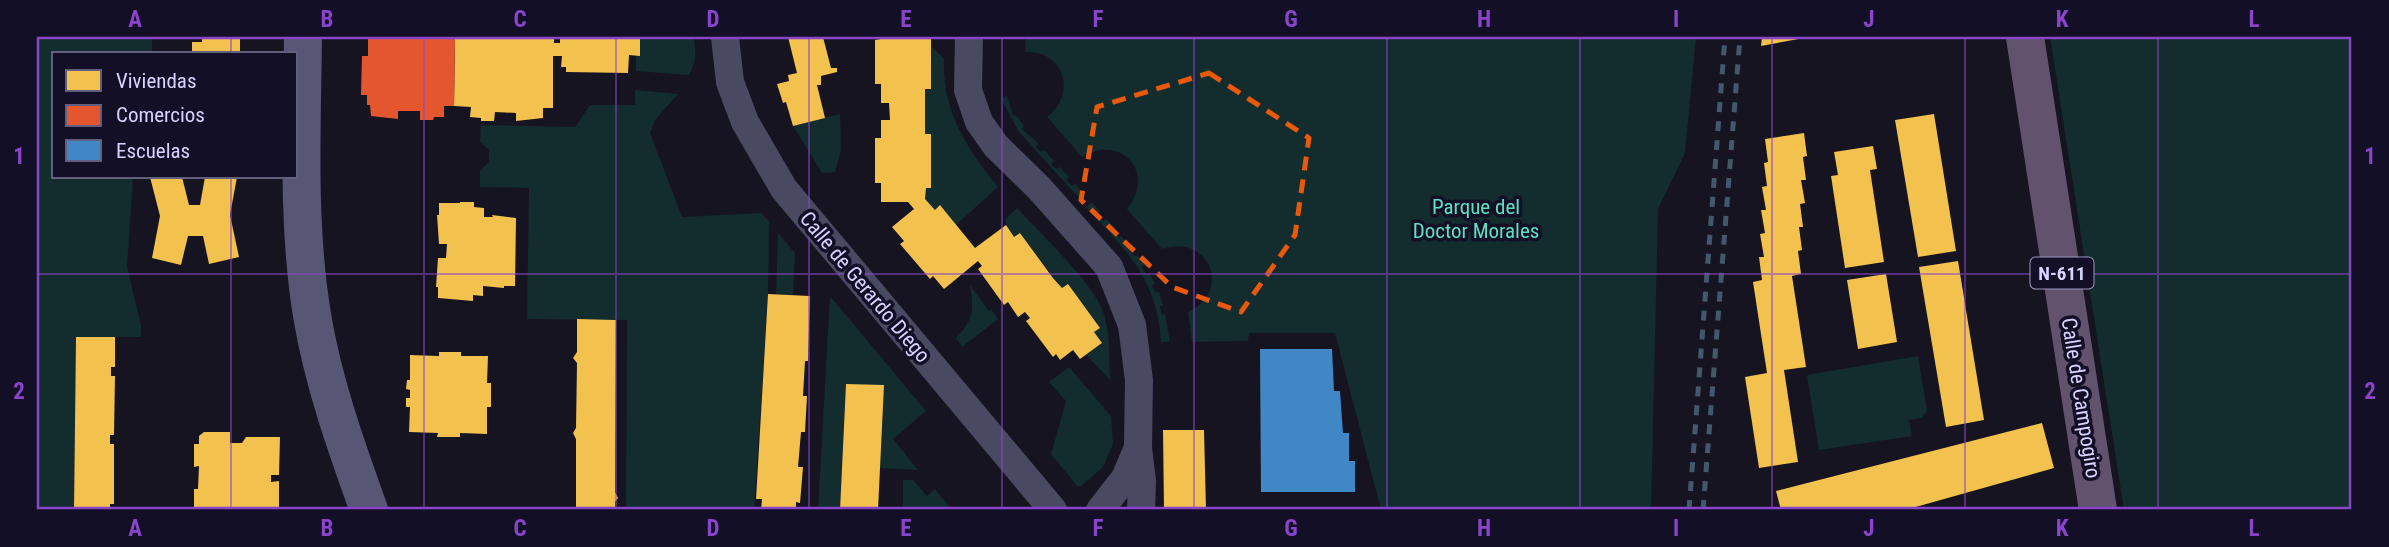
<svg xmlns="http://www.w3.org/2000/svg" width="2389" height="547" viewBox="0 0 2389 547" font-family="'Roboto Condensed',sans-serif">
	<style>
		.green { fill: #132c2d }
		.homes { fill: #f2c14e }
		.shops { fill: #e4572e }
		.schools { fill: #3f88c5 }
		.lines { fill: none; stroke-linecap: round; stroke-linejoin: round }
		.minor { stroke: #4a4962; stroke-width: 28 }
		.secondary { stroke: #575674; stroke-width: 38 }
		.trunk { stroke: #62526e; stroke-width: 38 }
		.rail { stroke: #43596b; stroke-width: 5; stroke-dasharray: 10 9; stroke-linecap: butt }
		.marked { fill: none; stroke: #e8590c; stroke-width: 5; stroke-dasharray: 14 9; stroke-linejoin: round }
		.grid { fill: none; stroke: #8945c9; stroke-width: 2; stroke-opacity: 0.55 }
		.labels { text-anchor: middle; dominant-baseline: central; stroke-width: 7; stroke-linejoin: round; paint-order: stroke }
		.shield { fill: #130f26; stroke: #9e99be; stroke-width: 2 }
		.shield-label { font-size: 19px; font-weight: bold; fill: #d9d4ff }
		.park-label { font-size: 21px; fill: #5fe0c0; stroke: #130f26 }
		.street-label { font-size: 21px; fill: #d9d4ff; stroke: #130f26 }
		.neatline { fill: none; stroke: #8945c9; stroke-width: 2.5 }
		.grid-label { font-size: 23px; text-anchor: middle; font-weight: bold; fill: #8945c9 }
	</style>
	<rect width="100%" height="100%" fill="#161421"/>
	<path class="green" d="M37,37H152V54H54V177H133L127,266L141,326V337H76L74,510H37Z
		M640,37H694C695,54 698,58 689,75L636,71V55H640Z
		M1026,37H1696L1685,153L1658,209L1651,510H1381L1335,333H1249L1248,341L1192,342L1188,312C1233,291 1209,233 1162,249L1127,209C1156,173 1122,133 1082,157L1047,117C1077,94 1065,50 1025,52Z
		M2050,37H2352V510H2124Z
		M932,47L944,59C942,112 967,148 998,187L956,225L941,206L935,210L925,199L926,188L931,187V134H925V89H931Z
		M635,90L678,94L655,120L650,133L682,217L762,213L769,222L768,294L754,510H626L627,320L527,319L529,188L480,187V171L489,162V150L480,142L481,125L575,127L590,105H635Z
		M1007,96L1013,116L1016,115L1024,126L1022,129L1038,143L1036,147L1041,152L1044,150L1054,161L1051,164L1056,169L1060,167L1069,177L1066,180L1072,186L1075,184L1084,194L1079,198L1019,132L1001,99Z
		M840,114L841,150L835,172L822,173L793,126Z
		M1092,202L1100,211L1097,214L1104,221L1106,219L1116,229L1113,232L1119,238L1121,236L1131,247L1129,250L1134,256H1138L1145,265L1142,267L1146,274H1150L1155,284L1152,286L1156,293L1159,292L1163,305L1160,306L1162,315L1165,314L1170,342H1161C1157,278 1127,252 1086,207Z
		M1017,208C1040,233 1090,280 1102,309C1111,331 1109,357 1110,380L1086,355L1102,344L1094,332L1100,328L1068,284L1062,288L1020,233L1014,237L1006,225L1005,219Z
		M778,233L795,253L793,295L776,294Z
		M970,285L989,311L991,309L998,319L962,347L956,338C974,319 974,310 970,285Z
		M830,296L926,411L893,439L918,470L880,468L884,386L846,384L840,510H818Z
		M1918,356L1927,411L1922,418L1909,420L1912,436L1819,450L1807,375Z
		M1069,367L1111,416L1113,444L1103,467L1081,486H1077L1051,454L1066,401L1049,382Z
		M903,480H913L927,496L935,489L952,510H903Z"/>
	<path class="homes" d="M202,37H240V54H192V42H202Z
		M455,37H554V43H560V37H640V56L629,55L628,73L566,72V67H561L562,56H553V108H543V118L516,121V113L495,112L494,121H481V118L470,117L471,107L454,106Z
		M788,37H823L831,68H837V72L821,76V85H817L825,118L793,126L786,102L783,103L777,84L789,81L788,75L797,73Z
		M881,37H931V89H925V134H931V188H926L925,199L935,210L940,205L975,248L1006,225L1014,237L1020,233L1053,278L1062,288L1068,284L1100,328L1094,332L1102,343L1080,359L1073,350L1060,360L1056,354L1053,357L1026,321L1030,318L1025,312L1018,317L1008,302L1004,305L978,269L982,266L978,261L944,289L933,276L930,279L900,244L904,241L892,227L914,209L908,202H881V183H875V138H881V120H890L889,103H881V84H875V40L881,39Z
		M1762,37H1804V38L1761,46Z
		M1934,114L1956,251L1918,257L1895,120Z
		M1804,133L1807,156L1803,157L1806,180H1801L1805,203L1800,204L1803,227H1799L1802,250L1798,251L1801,274L1792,276L1806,367L1784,370L1798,462L1759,468L1745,377L1767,373L1753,282L1762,280L1759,257H1764L1760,234L1765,233L1761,210H1766L1762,187L1767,186L1764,163L1768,162L1765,139Z
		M1873,146L1877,169L1870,170L1884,262L1845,268L1831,176L1838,175L1834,152Z
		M150,177H182L189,205H200L205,177H237L230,215L239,257L209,264L203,236H188L181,265L152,258L160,216Z
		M460,202H474V207L484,208V217H493L492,215L516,218L515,286H504V288L483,286V296L473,295V301L438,298V287H436L438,258H446L447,244H439L437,215H439V203H460Z
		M1958,261L1984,420L1946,427L1919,267Z
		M1886,274L1897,342L1858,349L1847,280Z
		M768,294L810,296L808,361H805L803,396H807L805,432H801L798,467H803L800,503L796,502V510H761L762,499H756Z
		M577,319L616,320L615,492L618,498L615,502V510H576V439L573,433L576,428L577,363L573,358L577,352Z
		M76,337H115V367H111V376H115L114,435H110V444H114V504H110V510H74Z
		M439,352H461V356H488L487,383H491V407H487V434L460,433V437H437L438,433L409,432L410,407H406V398H410V390L406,389L407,380H410V355L439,356Z
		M846,384L884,385L878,510H840Z
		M2042,423L2054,468L1905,510H1781L1776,491Z
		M1163,430H1204L1206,510H1164Z
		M204,432H230V443H242L246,437H280L279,475H271V482L279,481V510H194V489H198L199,466L194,467V444H199V436Z"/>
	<path class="shops" d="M368,37H455L454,106H444V117H434L433,120H420V111H398V119L371,116L370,105H367V95H361L362,56H368Z"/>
	<path class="schools" d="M1260,349H1332L1334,391H1340L1343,433H1349V461H1355V492H1261Z"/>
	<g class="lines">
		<path class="minor" d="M725,37L730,82L745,122L784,189L1053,510
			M969,37L968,90L979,122L996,146L1039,188L1109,267L1132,325L1139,380L1138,448L1142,481L1141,510
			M1100,510L1125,478L1137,450"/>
		<path class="secondary" d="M303,37C302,129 297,223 312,315C323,382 346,446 369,510"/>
		<path class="trunk" d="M2025,37L2098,510"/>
		<path class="rail" d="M1689,510L1725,37
			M1703,510L1740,37"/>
	</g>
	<path class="marked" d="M1209,73L1309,138L1295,235L1241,312L1172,287L1081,200L1097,107Z"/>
	<path class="grid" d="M231,37V54M424,37V510M616,37V510M809,37V510M1002,37V510M1194,37V510M1387,37V510M1580,37V510M1772,37V510M1965,37V510M2158,37V510M231,177V510M37,274H2352"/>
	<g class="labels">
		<rect class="shield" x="2030.5" y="257.5" width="63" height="31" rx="5"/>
		<g class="shield-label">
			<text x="2062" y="273">N-611</text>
		</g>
		<g class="park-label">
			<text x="1476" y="207">Parque del<tspan x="1476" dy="24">Doctor Morales</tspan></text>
		</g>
		<g class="street-label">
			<text transform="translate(865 287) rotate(50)">Calle de Gerardo Diego</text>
			<text transform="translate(2081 398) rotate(81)">Calle de Campogiro</text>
		</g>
	</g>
	<rect width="2389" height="547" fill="none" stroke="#130f26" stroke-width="77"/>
	<rect x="52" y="52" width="245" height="126" fill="#130f26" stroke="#625e7d" stroke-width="2"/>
	<rect x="66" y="70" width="35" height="21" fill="#f2c14e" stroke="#625e7d" stroke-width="2"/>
	<text x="116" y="88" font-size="21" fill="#d9d4ff">Viviendas</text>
	<rect x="66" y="105" width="35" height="21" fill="#e4572e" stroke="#625e7d" stroke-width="2"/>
	<text x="116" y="122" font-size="21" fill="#d9d4ff">Comercios</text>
	<rect x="66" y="140" width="35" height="21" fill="#3f88c5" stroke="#625e7d" stroke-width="2"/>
	<text x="116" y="158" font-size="21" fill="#d9d4ff">Escuelas</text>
	<rect x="38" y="38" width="2312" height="470" class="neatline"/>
	<g class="grid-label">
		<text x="135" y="27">A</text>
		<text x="327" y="27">B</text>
		<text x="520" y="27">C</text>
		<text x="713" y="27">D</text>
		<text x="906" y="27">E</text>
		<text x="1098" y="27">F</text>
		<text x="1291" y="27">G</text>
		<text x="1484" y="27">H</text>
		<text x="1676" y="27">I</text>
		<text x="1869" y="27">J</text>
		<text x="2062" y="27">K</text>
		<text x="2254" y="27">L</text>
		<text x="19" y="164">1</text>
		<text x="2370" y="164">1</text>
		<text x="19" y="399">2</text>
		<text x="2370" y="399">2</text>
		<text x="135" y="536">A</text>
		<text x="327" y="536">B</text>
		<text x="520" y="536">C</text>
		<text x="713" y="536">D</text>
		<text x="906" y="536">E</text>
		<text x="1098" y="536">F</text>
		<text x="1291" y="536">G</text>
		<text x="1484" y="536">H</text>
		<text x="1676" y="536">I</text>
		<text x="1869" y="536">J</text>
		<text x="2062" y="536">K</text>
		<text x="2254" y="536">L</text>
	</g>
</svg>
